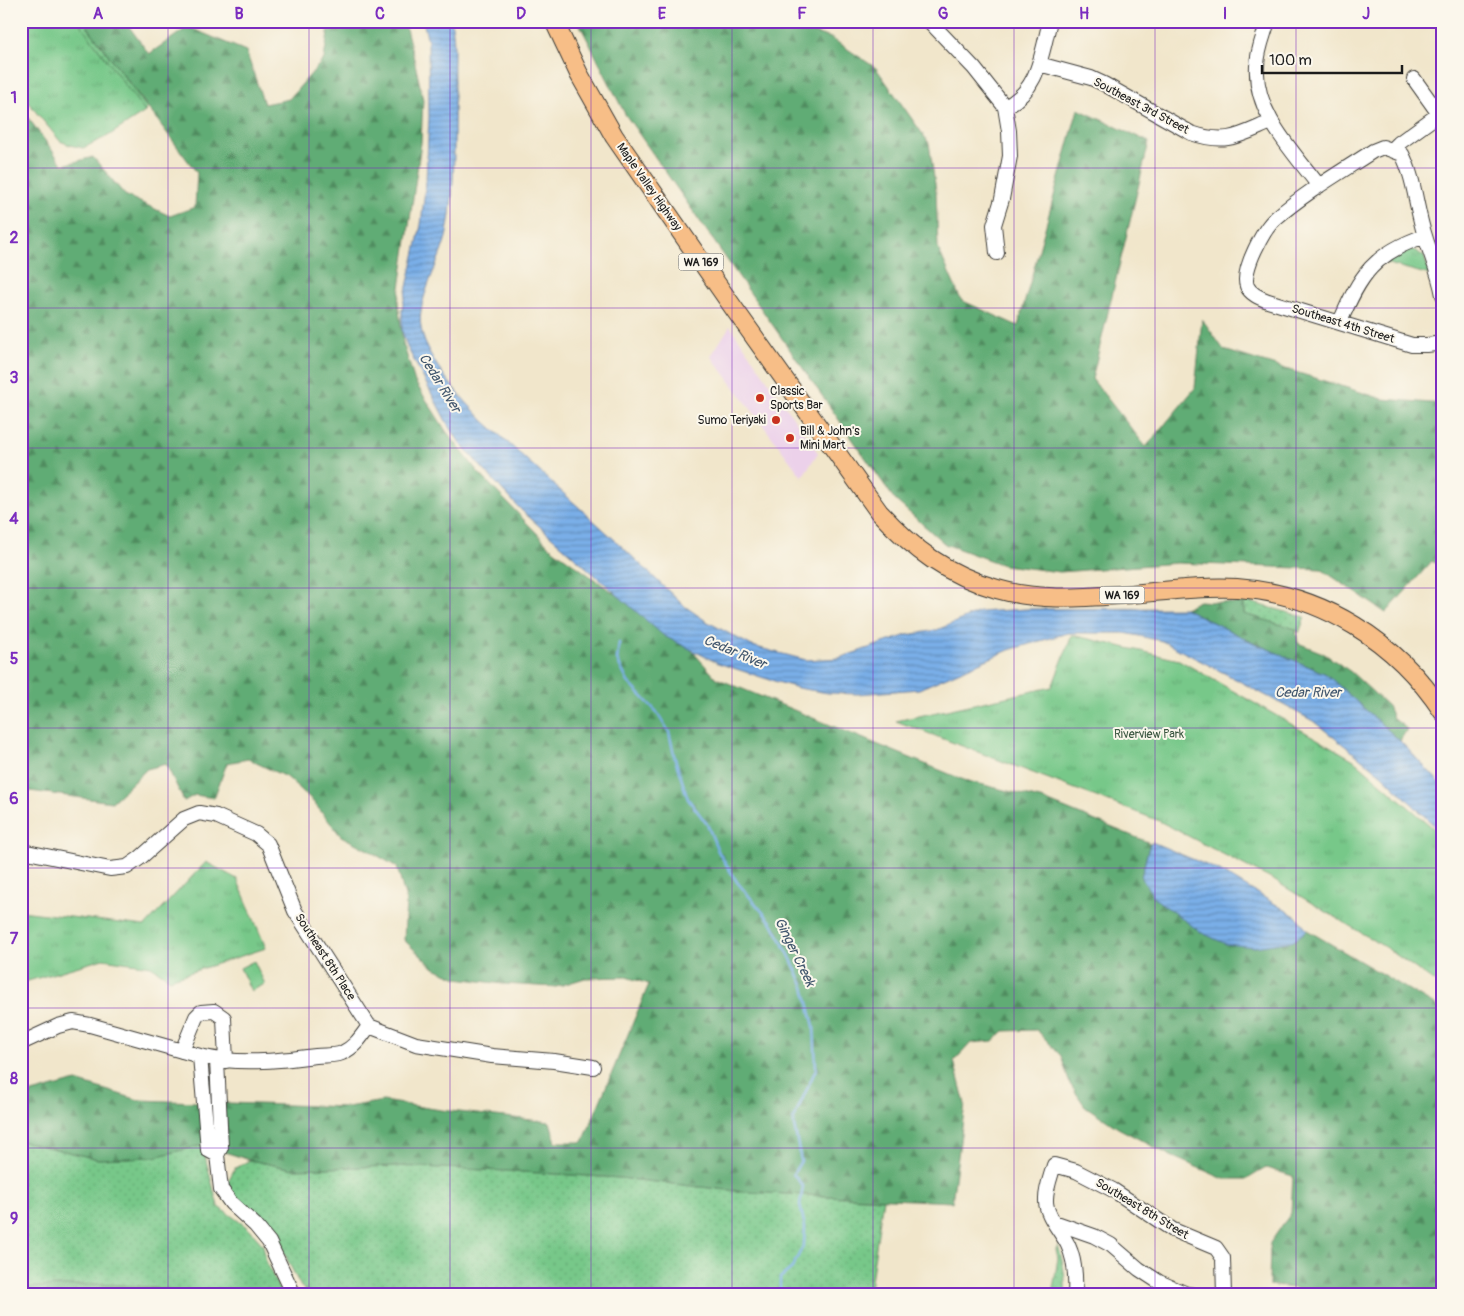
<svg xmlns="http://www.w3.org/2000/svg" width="1464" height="1316" viewBox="0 0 1464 1316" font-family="Pangolin,sans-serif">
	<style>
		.built { fill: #ecd1ea }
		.grass { fill: url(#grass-dots); stroke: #4a7252 }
		.forest { fill: url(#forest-firs); stroke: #3e6448 }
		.park { fill: url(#park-tufts); stroke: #4a7252 }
		.pitch { fill: #77c889; stroke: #4a7252 }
		.water { fill: url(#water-rules); stroke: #4b6682 }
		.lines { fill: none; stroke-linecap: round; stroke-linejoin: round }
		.stream { stroke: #7aafe8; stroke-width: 2.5 }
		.minor-casing { stroke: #3c3a36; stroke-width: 16 }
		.major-casing { stroke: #3c3a36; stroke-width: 20 }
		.minor { stroke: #fff; stroke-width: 14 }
		.major { stroke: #f7be87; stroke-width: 18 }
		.grid { fill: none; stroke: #7b2cbf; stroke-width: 1; stroke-opacity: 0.55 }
		.poi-dot { fill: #c8321e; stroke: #fbf7ec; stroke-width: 2 }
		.labels { text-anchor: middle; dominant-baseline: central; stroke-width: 4; stroke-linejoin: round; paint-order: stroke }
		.shield { fill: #fbf7ec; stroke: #5f5e5a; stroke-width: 1 }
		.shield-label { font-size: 11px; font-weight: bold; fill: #1c1c1c }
		.street-label { font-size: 12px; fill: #1c1c1c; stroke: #fbf7ec }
		.poi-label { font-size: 12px; fill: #1c1c1c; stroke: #fbf7ec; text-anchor: start }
		.park-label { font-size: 12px; fill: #3c5842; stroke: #fbf7ec }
		.water-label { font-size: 14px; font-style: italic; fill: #42576e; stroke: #fbf7ec }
		.neatline { fill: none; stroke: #7b2cbf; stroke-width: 2 }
		.grid-label { font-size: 16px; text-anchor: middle; font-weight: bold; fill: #7b2cbf }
	</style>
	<defs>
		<pattern id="grass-dots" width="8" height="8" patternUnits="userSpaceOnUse" patternTransform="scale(1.25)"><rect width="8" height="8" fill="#77c889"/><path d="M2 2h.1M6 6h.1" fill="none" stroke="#66ab76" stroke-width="1.8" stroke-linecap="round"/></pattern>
		<pattern id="forest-firs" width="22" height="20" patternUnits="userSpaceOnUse" patternTransform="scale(1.25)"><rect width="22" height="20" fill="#61ac75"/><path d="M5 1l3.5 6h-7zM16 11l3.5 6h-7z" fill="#4f8b5f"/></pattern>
		<pattern id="park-tufts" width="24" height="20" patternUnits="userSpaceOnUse" patternTransform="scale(1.25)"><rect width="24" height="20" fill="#77c889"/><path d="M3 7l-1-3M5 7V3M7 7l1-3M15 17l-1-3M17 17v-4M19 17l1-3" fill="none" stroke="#66ab76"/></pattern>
		<pattern id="water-rules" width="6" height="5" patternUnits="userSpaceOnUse" patternTransform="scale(1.25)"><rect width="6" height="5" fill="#7aafe8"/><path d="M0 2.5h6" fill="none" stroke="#638ebb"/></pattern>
	</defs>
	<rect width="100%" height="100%" fill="#fbf7ec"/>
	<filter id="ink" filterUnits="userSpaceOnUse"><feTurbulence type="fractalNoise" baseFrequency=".02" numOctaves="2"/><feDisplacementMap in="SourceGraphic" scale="10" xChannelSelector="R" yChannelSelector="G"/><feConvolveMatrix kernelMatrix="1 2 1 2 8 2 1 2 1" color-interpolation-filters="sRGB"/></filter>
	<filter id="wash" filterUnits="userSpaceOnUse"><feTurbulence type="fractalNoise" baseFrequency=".0096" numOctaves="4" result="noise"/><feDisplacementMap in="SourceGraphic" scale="20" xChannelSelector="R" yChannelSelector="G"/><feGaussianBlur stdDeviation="1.12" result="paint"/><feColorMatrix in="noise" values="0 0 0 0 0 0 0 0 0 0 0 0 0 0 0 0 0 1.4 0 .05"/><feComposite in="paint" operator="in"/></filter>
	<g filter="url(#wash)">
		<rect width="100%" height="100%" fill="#f1e6cb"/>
		<path class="built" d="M730,326L818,453L802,477L711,356Z"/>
		<path class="grass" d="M78,21H86L89,29L147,108L145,112Z
			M1237,601L1249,602L1305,617L1299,633L1296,629L1244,614V605L1236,604Z
			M21,1141L98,1159L154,1157L202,1145L218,1206L248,1228L263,1245L266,1261L282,1295H205L138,1286L98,1284L21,1288Z
			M250,1160L293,1169L397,1166L507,1171L620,1178L746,1192L883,1199L869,1295H315L301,1287L277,1239L268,1227L235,1198L227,1183L235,1168Z
			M1058,1245C1063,1262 1066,1277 1065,1295H1052L1058,1258L1056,1249Z"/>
		<path class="forest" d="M86,21H125L149,54L188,27L246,51L264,104L289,99L324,59L329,26L325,21H404L414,59L423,99L421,143L398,302L403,343L415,382L446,431L478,472L550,547L608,589L679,636L716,678L964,780L1044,800L1150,843L1141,877L1294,941L1307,930L1443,1010V1295H1347L1269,1285L1270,1243L1291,1213L1293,1176L1266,1168L1247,1179H1224L1171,1156L1118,1128L1085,1106L1070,1084L1061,1056L1037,1030L1004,1031L993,1041L971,1043L954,1061L965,1104L952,1202L746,1192L620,1178L507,1171L397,1166L293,1169L250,1160L202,1145L154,1157L98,1159L21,1141V1096L76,1081L139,1100L347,1107L383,1101L441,1110L550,1122L556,1142H583L649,984L626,977L585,978L556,987L503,984L457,978L434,968L404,940L406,900L397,867L368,850L341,836L310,798L288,778L248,759L227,763L214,798L195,795L184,801L166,764L147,769L112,802L30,791H21V108L63,165L93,157L125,195L170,216L195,207L197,173L89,29Z
			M578,21H775L831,38L876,68L929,143L936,191L938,248L961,300L1018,326L1078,109L1149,142L1092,379L1146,447L1195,388L1202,319L1224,350L1383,399L1443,404V568L1432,561L1386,613L1321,569L1177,563L1060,572L1003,565L945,544L895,500L625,114Z
			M1199,601L1244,604V614L1296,629L1298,643L1323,653L1351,672L1388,706L1393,718L1407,729L1400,741L1326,674L1254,643L1184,608Z
			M98,1284L138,1286L205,1295H21V1288Z"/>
		<path class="park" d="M21,21H78L145,112L108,136L83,148L70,145L60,141L21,94Z
			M1410,248L1424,256L1430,275L1385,263Z
			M1072,635L1179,660L1354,760L1440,834L1443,839V988L1388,949L1275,881L1157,820L896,721L1052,687Z
			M206,862L237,879L266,948L170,979L151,966L103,959L21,983V911L145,926Z"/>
		<path class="pitch" d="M254,961L265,984L251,991L240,968Z"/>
		<path class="water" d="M423,21H451C456,40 453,62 454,82C454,129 456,188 447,233C441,261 416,300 421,328C427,362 461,397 484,421L616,541L683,605L706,621L752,646L806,660L839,658L907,635L937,630L979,612L1027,609L1184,608L1254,643L1326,674L1400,741L1443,786V834L1382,775L1313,721L1226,674L1162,641L1125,633H1068L1009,650L919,689L859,694L828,693L798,688L764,678L718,663L664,636L521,510L475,460L460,443L446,421L407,347L402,331V309L421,225L426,180L429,117L428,41Z
			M1152,842L1218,870L1297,917L1307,930L1294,941L1255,947L1226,944L1202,933L1154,898L1141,877L1150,843Z"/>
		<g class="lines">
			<path class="stream" d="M619,643L617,660L628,682L656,711L669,732L675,759L688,799L707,824L718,851L737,882L772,923L789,955L804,987L814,1026L816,1069L793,1120L801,1161L793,1174L803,1186L800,1205L805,1227L804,1244L792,1268L780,1278V1295"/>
		</g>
	</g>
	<g filter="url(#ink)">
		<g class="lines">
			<defs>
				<path id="minor" d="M929,21L974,68L1005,107
					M1268,21C1264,35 1257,51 1257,66C1254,113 1293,151 1319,186
					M1039,64L1091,78L1104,84L1191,133C1227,145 1238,136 1271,122
					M1392,150L1399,143L1439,114L1414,79
					M997,253L994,225L1002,199L1010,156L1009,131L1005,107C1039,90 1041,55 1050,21
					M1443,295C1439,273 1431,256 1425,236C1416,209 1415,179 1402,154L1383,147L1373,151C1341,172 1306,192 1276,218C1264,228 1241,271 1247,286C1250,294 1260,298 1268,301L1412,345H1427L1443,343
					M1340,322C1360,275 1374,253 1425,236
					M21,852H27L110,869L127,867L140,858L184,819L199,813L216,816L256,834L268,844L295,911L369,1026L416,1044L492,1056L554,1061L593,1067
					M21,1043L58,1026L73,1022L90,1025L200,1056C238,1065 277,1061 316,1056C324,1055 335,1056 342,1053C355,1047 361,1037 369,1026
					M182,1051L196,1017L201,1012L214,1011L224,1018L226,1061
					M200,1056L208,1150L217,1155
					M217,1060L221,1147L217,1155L221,1189L231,1203L255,1225L269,1242L294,1295
					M1054,1222L1094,1236L1111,1245L1139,1269L1159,1282L1187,1294L1193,1295
					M1075,1295C1076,1278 1075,1260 1068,1245C1061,1231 1045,1215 1046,1199C1046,1188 1051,1176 1054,1165L1076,1171L1113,1190L1173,1230L1216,1248L1223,1258L1224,1295"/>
				<path id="major" d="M554,21L579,74L614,136L735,310L879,512C913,549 947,575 997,589C1041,602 1087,597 1132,594C1167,591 1202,586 1237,588C1323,594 1396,641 1443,712"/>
			</defs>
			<use href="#minor" class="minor-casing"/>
			<use href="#major" class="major-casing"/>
			<use href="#minor" class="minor"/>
			<use href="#major" class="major"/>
		</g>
	</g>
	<path class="grid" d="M168,21V1295M309,21V1295M450,21V1295M591,21V1295M732,21V1295M873,21V1295M1014,21V1295M1155,21V1295M1296,21V1295M21,168H1443M21,308H1443M21,448H1443M21,588H1443M21,728H1443M21,868H1443M21,1008H1443M21,1148H1443"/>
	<g class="poi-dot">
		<circle cx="760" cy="398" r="5"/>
		<circle cx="776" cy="420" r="5"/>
		<circle cx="790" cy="438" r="5"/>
	</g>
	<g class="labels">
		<g class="shield">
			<rect x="678.5" y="253.5" width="45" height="17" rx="4"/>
			<rect x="1099.5" y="586.5" width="45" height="17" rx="4"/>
		</g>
		<g class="shield-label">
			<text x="701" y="262">WA 169</text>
			<text x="1122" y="595">WA 169</text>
		</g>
		<g class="street-label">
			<text transform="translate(1141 106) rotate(28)">Southeast 3rd Street</text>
			<text transform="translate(649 187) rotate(55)">Maple Valley Highway</text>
			<text transform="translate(1343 324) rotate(17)">Southeast 4th Street</text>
			<text transform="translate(325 957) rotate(57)">Southeast 8th Place</text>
			<text transform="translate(1142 1209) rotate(31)">Southeast 8th Street</text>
		</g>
		<g class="poi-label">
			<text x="770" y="391">Classic<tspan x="770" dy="14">Sports Bar</tspan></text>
			<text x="766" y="420" text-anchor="end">Sumo Teriyaki</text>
			<text x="800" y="431">Bill &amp; John's<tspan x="800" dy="14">Mini Mart</tspan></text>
		</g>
		<g class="park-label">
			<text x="1149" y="734">Riverview Park</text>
		</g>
		<g class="water-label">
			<text transform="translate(440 383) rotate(58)">Cedar River</text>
			<text transform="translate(735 652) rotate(23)">Cedar River</text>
			<text x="1308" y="692">Cedar River</text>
			<text transform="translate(795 952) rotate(64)">Ginger Creek</text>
		</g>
	</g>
	<rect width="1464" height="1316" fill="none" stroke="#fbf7ec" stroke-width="55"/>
	<path d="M1262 65v8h140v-8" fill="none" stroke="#1c1c1c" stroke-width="2.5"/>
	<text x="1269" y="65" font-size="15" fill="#1c1c1c" stroke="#fbf7ec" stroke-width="4" paint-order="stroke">100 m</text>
	<rect x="28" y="28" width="1408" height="1260" class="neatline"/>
	<g class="grid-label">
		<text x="98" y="19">A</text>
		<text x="239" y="19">B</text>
		<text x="380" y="19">C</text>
		<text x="521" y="19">D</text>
		<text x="662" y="19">E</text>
		<text x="802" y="19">F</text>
		<text x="943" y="19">G</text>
		<text x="1084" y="19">H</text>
		<text x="1225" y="19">I</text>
		<text x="1366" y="19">J</text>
		<text x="14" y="103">1</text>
		<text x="14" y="243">2</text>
		<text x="14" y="383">3</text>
		<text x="14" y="524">4</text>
		<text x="14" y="664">5</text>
		<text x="14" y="804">6</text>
		<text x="14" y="944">7</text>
		<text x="14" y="1084">8</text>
		<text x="14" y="1224">9</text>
	</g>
</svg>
